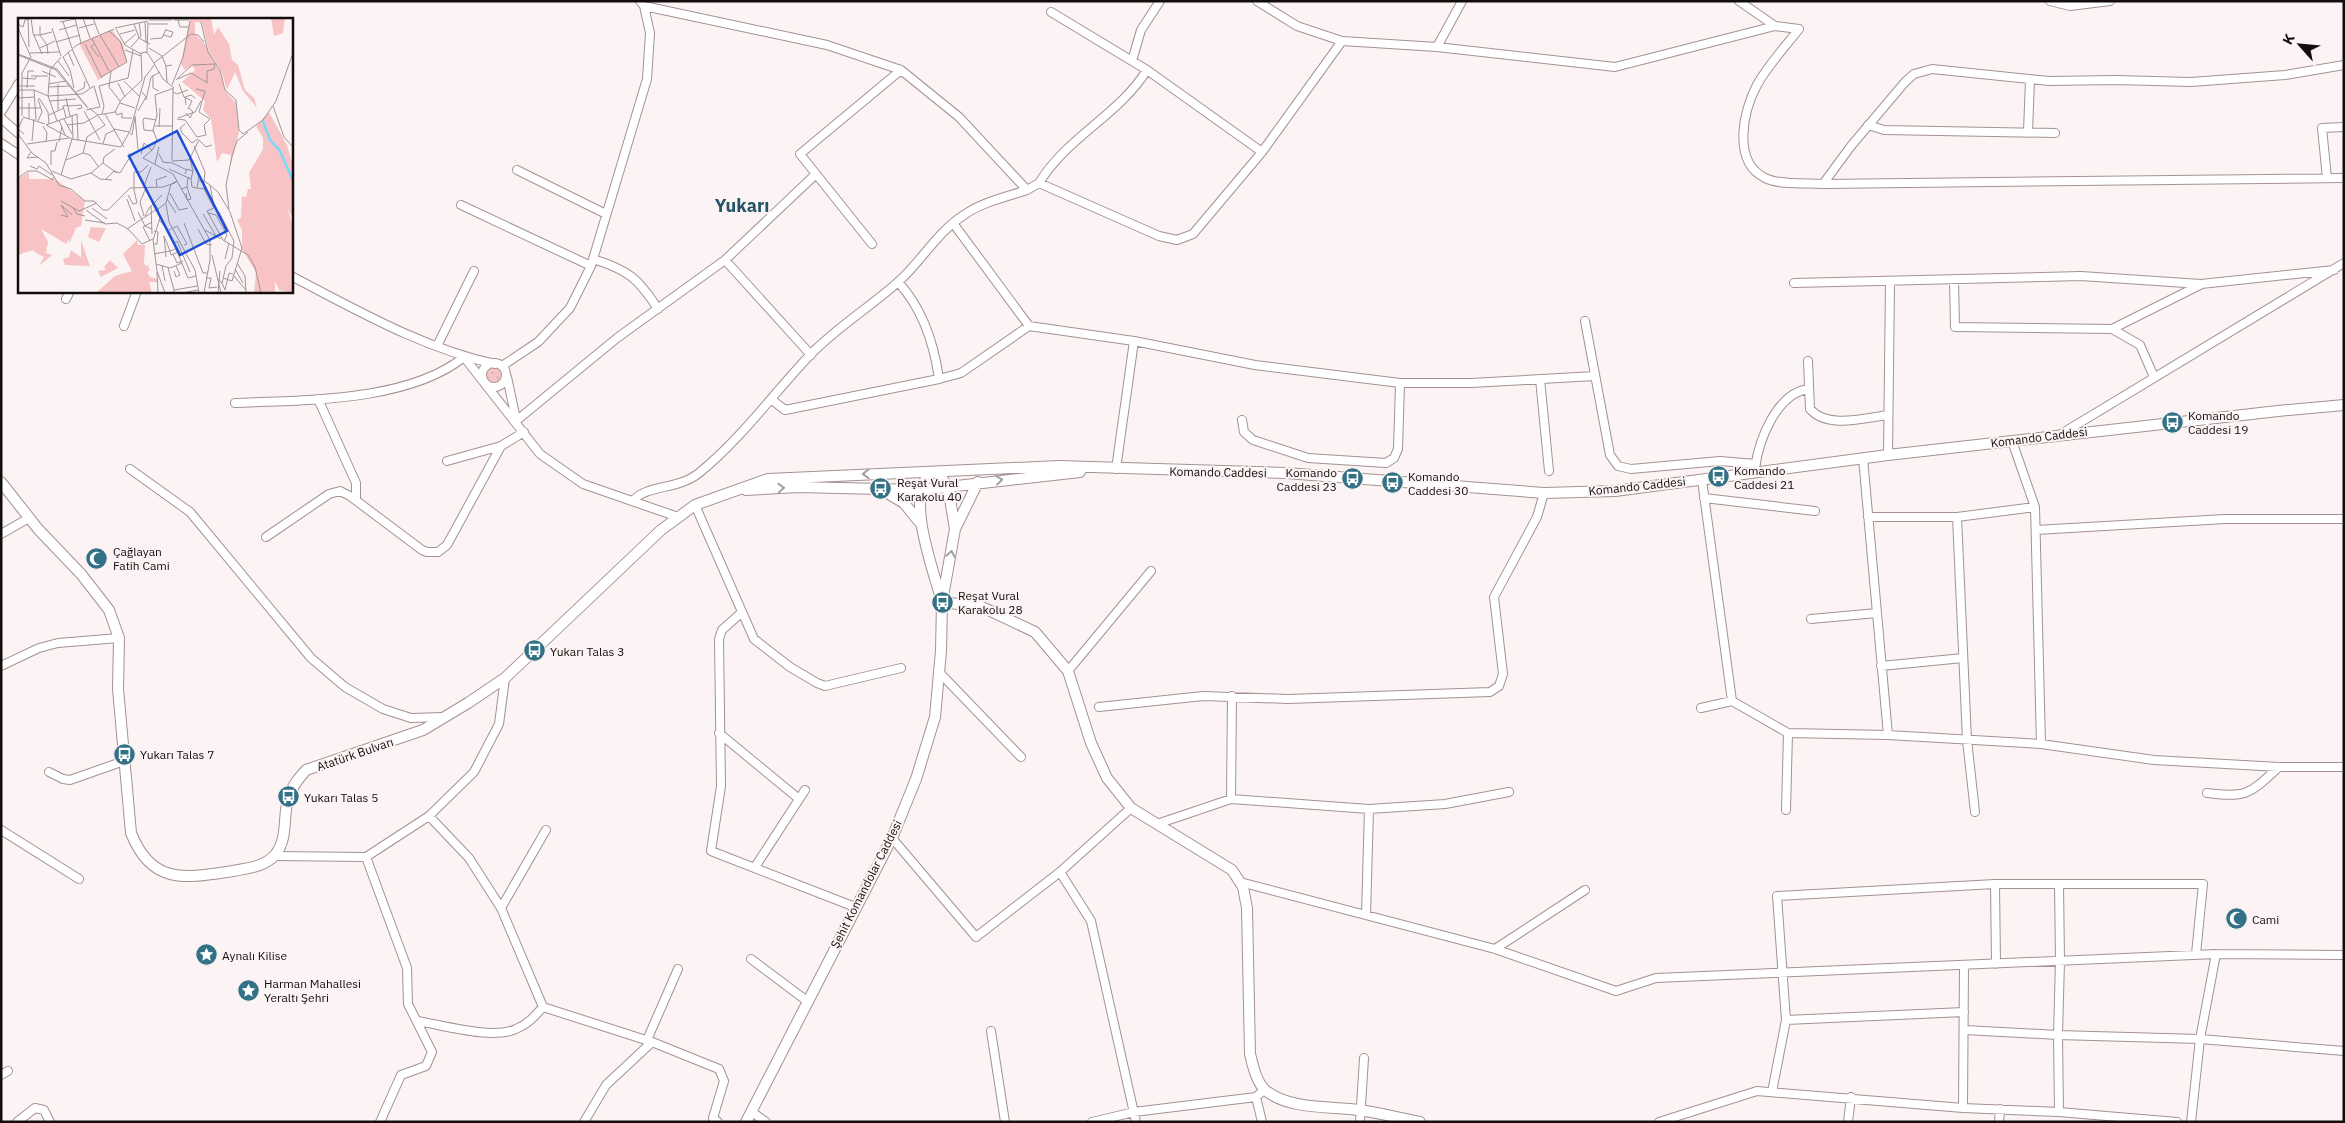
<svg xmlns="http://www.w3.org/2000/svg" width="2345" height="1123" viewBox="0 0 2345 1123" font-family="'IBM Plex Sans',sans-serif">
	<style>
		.grass { fill: url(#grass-dots) }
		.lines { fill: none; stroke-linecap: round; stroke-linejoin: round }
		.street-casing { stroke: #a59192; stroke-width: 10 }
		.secondary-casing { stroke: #a59192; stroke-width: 12 }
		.street { stroke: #fff; stroke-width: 8 }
		.secondary { stroke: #fff; stroke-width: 10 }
		.oneway { stroke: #a19e9e }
		.labels { text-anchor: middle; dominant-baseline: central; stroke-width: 4; stroke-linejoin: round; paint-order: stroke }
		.poi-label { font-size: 12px; fill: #130c0c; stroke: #fcf4f4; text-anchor: start }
		.street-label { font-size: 12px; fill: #130c0c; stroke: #fcf4f4 }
		.district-label { font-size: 18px; font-weight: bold; fill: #225565; stroke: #fcf4f4 }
		.inset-river { fill: none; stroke: #79d9f9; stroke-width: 2.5 }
		.inset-road { fill: none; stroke: #9f9797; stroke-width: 1 }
		.view { fill: #1d4ed8; fill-opacity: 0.15; stroke: #1d4ed8; stroke-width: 2.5 }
		.inset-edge { fill: none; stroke: #130c0c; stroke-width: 2.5 }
	</style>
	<defs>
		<pattern id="grass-dots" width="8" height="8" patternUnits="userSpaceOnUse" patternTransform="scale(1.25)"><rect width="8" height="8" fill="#f7c3c5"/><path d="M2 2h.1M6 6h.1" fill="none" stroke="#d3a6a8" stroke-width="1.8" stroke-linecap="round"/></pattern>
	</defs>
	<rect width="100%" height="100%" fill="#fcf4f4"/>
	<path class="grass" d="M487 375a7 7 0 1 1 14 0a7 7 0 1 1-14 0Z"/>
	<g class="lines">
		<defs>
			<path id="street" d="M1257,1L1297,26L1342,41L1262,152
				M1739,1L1775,26
				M2050,1L2070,6L2110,1
				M644,6L827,45L901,70L800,154L872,244
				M1799,29C1785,47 1768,65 1757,85C1743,111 1732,162 1765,178C1778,185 1808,183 1823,184L2344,178
				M1342,41L1437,47L1615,67L1775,26L1799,29
				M1437,47L1462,1
				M1132,61L1141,30L1160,1
				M1,112L19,83
				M1,118L19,134
				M1868,125L1884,130L2055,133
				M2028,132L2030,79
				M1,143L19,155
				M517,170L606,214
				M2327,178L2322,128L2344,127
				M1039,183C1067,137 1119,115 1147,70
				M1823,184L1851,146L1905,82L1914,74L1932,69L2049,81L2116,80L2191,82L2285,75L2344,65
				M1027,190L1039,183L1159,236L1177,240L1193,234L1262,152L1147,70L1051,12
				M461,205L591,266
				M953,223L1029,326L1134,341L1116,469
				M593,259C628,270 638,278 658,309
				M725,260L811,355
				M291,276C357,310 422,348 495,364
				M1954,279L1955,327L2112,329L2200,285
				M898,282C923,309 934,343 939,379
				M1794,283L2081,276L2201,284L2334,270
				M66,299L70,291
				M1585,321L1610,455L1618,466L1631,469L1720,461L1756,464
				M124,326L137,291
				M2112,329L2140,345L2154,377
				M1134,341L1255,365L1400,383L1398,449L1394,458L1386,463L1308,458L1253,440L1244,432L1242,420
				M437,346L474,271
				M464,357L540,454L583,484L678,517
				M1808,361L1810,409C1827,429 1864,418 1888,415
				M482 375a12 12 0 1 1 24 0a12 12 0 1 1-24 0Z
				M502,366L538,342L570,308L591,266L647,79L650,33L644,6L640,1
				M507,377L516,419
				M1540,379L1549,471
				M1400,383H1471L1595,376
				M318,399L356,483V500
				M772,400L785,410L939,379L961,373L1029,326
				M235,403C304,400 408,402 464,357
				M516,421L617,338L725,260L816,174
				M2061,434L2344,263
				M2012,441L2035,507L2041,744
				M1888,455L1890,282
				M1863,458L1888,735
				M447,461L501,446
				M1755,468C1759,440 1776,394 1808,389
				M130,469L190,512L311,658L345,687L383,709L411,718L443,717
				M1704,498L1815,511
				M634,500C646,485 678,490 699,473C741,439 773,394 810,355C837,327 869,308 898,282C921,262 937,232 964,215C982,202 1006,197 1027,190L959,117L901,70
				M695,505L754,639L790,667L817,683L825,686L901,668
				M1868,517H1957L2035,507
				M1957,517L1967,740L1975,812
				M2036,530L2225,519H2344
				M1,534L29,518
				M266,537L329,494L340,491L350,496L422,550L427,552H438L447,545L501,446L524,432
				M741,613L722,630L719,639L721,786L711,851L855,907
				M1811,619L1877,613
				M1,666L39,648L58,643L119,638
				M1881,666L1963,658
				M938,671L1021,757
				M1068,671L1151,571
				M1732,701L1788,733L1786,810
				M1099,707L1203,696L1288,699L1490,692L1499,686L1503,674L1494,597L1537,517L1544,493
				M1701,708L1732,701L1702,480
				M719,733L799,799
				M1788,733L1888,735L2041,744L2154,760L2279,767H2344
				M49,772L63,779L70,780L124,761
				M2207,793C2248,798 2249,794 2279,767
				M1231,799L1232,696
				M429,816L469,858L501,908L543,1007L652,1042L719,1069L724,1081L713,1118L718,1122
				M1157,824L1231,799L1369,809L1445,804L1509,792
				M1,830L79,879
				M892,838L976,937L1060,872L1131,808
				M274,856L366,857L429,816L474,772L499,724L505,678
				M366,857L407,968L408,1004L432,1052L426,1066L401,1075L380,1122
				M755,867L805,790
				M1060,872L1091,921L1136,1122
				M1240,882L1495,949L1616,991L1656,978L2216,954L2344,955
				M1995,884L1996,964
				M501,908L546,830
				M1366,915L1369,809
				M1495,949L1585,890
				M751,959L807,1001
				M1786,1020L1964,1012
				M417,1021C443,1025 493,1040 516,1029C528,1024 535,1016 543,1007
				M1965,1030L2058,1035L2060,961L2059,884
				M991,1031L1005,1122
				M647,1040L678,969
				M1,1075L8,1071
				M1772,1092L1786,1020L1777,896L1995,884H2203L2196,954
				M1256,1097L1262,1122
				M1963,1108L1964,965
				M752,1112L766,1122
				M2059,1112L2058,1035L2200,1039L2344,1051
				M17,1122L35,1108L44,1110L50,1122
				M584,1122L606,1085L652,1042
				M1092,1122L1134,1112L1256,1097L1265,1089
				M1360,1122L1364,1058
				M1659,1122L1757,1091L1963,1108L2059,1112L2177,1122
				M1848,1122L1851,1097
				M1999,1122L2000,1109
				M2191,1122L2200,1039L2216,954"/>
			<path id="secondary" d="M932,472C904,495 933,568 941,599
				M1,482L38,529L81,574L109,610L119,638L118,689L131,833C152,886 186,878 233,871C248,868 264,867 275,855C289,838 282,815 289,796C292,786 299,778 306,770L423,730L468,703L505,678L661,530L695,505L768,479L1059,466L1286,473L1544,493L1615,491L1888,455L2278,411L2344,405
				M746,490L798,487L921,490L1080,472
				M882,490L904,503L921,524
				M955,529L978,482
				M942,602L982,607L1035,632L1068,671L1091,743L1107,778L1131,808L1232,870L1243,887L1247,908L1250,1054C1253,1066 1256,1081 1265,1090C1289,1110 1330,1106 1359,1110C1380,1113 1400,1118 1420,1122
				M746,1122L892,838L916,779L935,717L941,651L942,602L955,529L948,487L940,475L933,472"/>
		</defs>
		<use href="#street" class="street-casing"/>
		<use href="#secondary" class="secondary-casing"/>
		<use href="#street" class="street"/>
		<use href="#secondary" class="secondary"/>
	</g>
	<defs><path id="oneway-chevron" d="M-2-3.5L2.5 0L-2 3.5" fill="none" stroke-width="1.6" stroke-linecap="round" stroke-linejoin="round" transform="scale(1.25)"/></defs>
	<g class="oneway">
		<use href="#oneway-chevron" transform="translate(866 474) rotate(178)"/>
		<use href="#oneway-chevron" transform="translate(999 480) rotate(-6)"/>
		<use href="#oneway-chevron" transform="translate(781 488) rotate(-3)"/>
		<use href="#oneway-chevron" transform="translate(951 554) rotate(-80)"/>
	</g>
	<defs>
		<symbol id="bus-disc" viewBox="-11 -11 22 22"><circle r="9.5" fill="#327186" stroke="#fcf4f4"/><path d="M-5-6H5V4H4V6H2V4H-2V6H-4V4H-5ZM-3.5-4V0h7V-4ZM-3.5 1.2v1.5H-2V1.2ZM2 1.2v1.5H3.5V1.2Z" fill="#fff"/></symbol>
		<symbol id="mosque-disc" viewBox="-11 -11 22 22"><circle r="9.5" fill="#327186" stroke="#fcf4f4"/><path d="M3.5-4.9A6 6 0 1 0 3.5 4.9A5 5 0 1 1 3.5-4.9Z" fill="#fff"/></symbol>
		<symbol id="sight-disc" viewBox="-11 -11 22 22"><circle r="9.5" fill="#327186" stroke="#fcf4f4"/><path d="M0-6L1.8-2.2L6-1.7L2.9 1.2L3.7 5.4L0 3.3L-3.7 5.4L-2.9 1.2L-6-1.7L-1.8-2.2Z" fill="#fff"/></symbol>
	</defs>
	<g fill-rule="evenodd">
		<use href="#bus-disc" x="2160" y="410" width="25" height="25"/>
		<use href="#bus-disc" x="1706" y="464" width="25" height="25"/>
		<use href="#bus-disc" x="1340" y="466" width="25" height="25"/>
		<use href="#bus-disc" x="1380" y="470" width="25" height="25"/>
		<use href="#bus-disc" x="868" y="476" width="25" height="25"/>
		<use href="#mosque-disc" x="84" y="546" width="25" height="25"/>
		<use href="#bus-disc" x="930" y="590" width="25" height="25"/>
		<use href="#bus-disc" x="522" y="638" width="25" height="25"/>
		<use href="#bus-disc" x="112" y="742" width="25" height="25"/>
		<use href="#bus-disc" x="276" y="784" width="25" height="25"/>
		<use href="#mosque-disc" x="2224" y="906" width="25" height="25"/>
		<use href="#sight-disc" x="194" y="942" width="25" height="25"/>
		<use href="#sight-disc" x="236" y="978" width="25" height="25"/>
	</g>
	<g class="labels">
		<g class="poi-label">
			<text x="2188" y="415">Komando<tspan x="2188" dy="14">Caddesi 19</tspan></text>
			<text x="1734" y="470">Komando<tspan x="1734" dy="14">Caddesi 21</tspan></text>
			<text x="1337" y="472" text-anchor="end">Komando<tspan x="1337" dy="14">Caddesi 23</tspan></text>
			<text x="1408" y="476">Komando<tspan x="1408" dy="14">Caddesi 30</tspan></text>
			<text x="897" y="482">Reşat Vural<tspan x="897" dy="14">Karakolu 40</tspan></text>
			<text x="113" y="551">Çağlayan<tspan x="113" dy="14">Fatih Cami</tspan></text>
			<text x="958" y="595">Reşat Vural<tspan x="958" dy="14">Karakolu 28</tspan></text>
			<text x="550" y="651">Yukarı Talas 3</text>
			<text x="140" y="754">Yukarı Talas 7</text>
			<text x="304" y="797">Yukarı Talas 5</text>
			<text x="2252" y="919">Cami</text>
			<text x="222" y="955">Aynalı Kilise</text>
			<text x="264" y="983">Harman Mahallesi<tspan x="264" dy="14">Yeraltı Şehri</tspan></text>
		</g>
		<g class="street-label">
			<text transform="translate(2039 437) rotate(-7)">Komando Caddesi</text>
			<text transform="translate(1218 472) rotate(1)">Komando Caddesi</text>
			<text transform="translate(1637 486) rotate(-6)">Komando Caddesi</text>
			<text transform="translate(355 754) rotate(-19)">Atatürk Bulvarı</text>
			<text transform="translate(866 884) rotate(-63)">Şehit Komandolar Caddesi</text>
		</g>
		<g class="district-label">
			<text x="742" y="205">Yukarı</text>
		</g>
	</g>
	<g transform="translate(18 18)">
		<rect width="275" height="275" fill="#fcf4f4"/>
		<path d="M172,0H193L196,17L200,9L211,26L214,42L220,47L227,72L236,80L239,90L225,73L217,54L209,72L203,52L191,33L184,5L177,4V16L187,26L202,53L207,73L218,85L221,114L212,150L213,137L204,135L199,144L193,101L185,92L187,83L164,64L177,52L174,47L167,52L163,46ZM253,0H267L265,15L256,18ZM94,12L105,26L109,43L80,62L61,25ZM251,94L269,127L275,148V200L270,191L275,210V275L261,272L257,263V275H236L238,254L224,231V212L219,202L223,200L224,178L228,179L230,171H233L231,155L245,131V120L238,108ZM11,154V161H37L67,183L63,208L58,210L51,226V221L48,226L23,211L30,224L28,235L34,237L21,248L26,239L15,233L18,231L0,237V161ZM73,209L88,210L81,224L70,219ZM63,222L72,248L47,247L45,241L51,239L53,232L63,239ZM119,222L120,227H127L126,246L129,248L136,244L130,248L132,252L129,254L132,259L139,261V264H131L134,275H125V258V275H78L97,258L114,253L105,236ZM92,242L100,250L83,259L80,253L88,252L86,249Z" fill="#f7c3c5"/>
		<path class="inset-river" d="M245,103L252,122L262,133L275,163"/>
		<path class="inset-road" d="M13,0L15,15L24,36M57,0L63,25M65,0L72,20M75,0L81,16M10,1L11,29M131,2H154M156,2H171M160,2L162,9H171M42,4L57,1M45,4L54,30M127,4L128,25M183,4L190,34L202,52L207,72L218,82L221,112L225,116L245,102L258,83L275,35M0,6L5,9L7,2L11,1M116,6L121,20L132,26M131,6H150M22,8V17L34,14M0,10L13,39L4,55V98M34,10L43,38M61,10L76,6M97,10L130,3M98,11L107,27L123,36M41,12L59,7M102,16L117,12M15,17H22L29,27L30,36M82,17L101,49M145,17L153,19L155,14L148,12M74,21L91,53M132,21L144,20L148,11M38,24L62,17M67,26L84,60M76,26L73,29L81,39M106,26L118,16M113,29L123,18L121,5M22,30L37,23M131,30L144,38L148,48L154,47M54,31L72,70M107,32L123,38M50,34L56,48M12,35L41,34M129,35L130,4M0,36L39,51L70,90M0,37L38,52L69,89M131,37L145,61L156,70L137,77L139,97L135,112L139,122L135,131L125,140L155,156L192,222V242M45,39L52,52L56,70M45,39L59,27L96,11M40,43L51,58M136,45L173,16L180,17L186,24M148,48L149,65M32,52L30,78L39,103M32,52L43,39M24,53L38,59M93,53L91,69L102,83M135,57V70L141,73M13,58H30M83,59L109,44L102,23L91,13M4,60L17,61L19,58M160,61L173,55L190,65M158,62L174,47L197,46M106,63L122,79M189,64V53L196,51L197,46M100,65L107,79M30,66L48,63M40,66V92M161,66L166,79L174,83L170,91M154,67L165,39L172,3M0,68H17M30,69L51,68M9,70L10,53H16M0,72H16L30,78M16,72L18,102M58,74L66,70L67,63M155,74L159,76L170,72M30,78L64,76L76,68L82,89L68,92M0,80L16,79M21,80L30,94L31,106M48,80L52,98M128,82L133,59L142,54M32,83L58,81M11,85V101M102,85L117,90M168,87L167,79L173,77L177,80M50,88L63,87L64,90L59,91M255,88L266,119L275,129M0,90H22M71,90L80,97L97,94L103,82L124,62L123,35L128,34L131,37M66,93L82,122M97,93L99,97L104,95V100H114M120,93L128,79L124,74M168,95L172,100L175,94L171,90M59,96L60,122M84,96L86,88L81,68L110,60L115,32M87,96L106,129M31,97L46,90M54,97L55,121M117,98L120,131M5,99L27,106M48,99L45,88L50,87M5,100L0,111L6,116M160,100L177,94L183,83M46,101L54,116M159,101L167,102L179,119L188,117L186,107L192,101L181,94L187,73L178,71M41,102L47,117M20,103L24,94L20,81M167,106L162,110L164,115L174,125L180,121M28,107L54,121L103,129L112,113L127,59L137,46M28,107L59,96M49,107L66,105L80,97M25,108L29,115L28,124M137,108H154M141,109L142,90M96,111L111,114M136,113L126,112L125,103L126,100L138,102M112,115L114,117L117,99M0,116L14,135L28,145L41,167L53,171L67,183H76L85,192H90L112,170L145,169L157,165L159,163L153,166M69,119L65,135L72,137L80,148M69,119L87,107L80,98M181,122L188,129L194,127M14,123L16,101M41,124L44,108M9,126L51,120M85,126L88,116L97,112M176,128L187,154L186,163H181M13,134L9,140L20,139M123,136L126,125L134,132M141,136L145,144L152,145M48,142L65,135M154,142L155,71M154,143L171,142L181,122M152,144L169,152M85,145L99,155M137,146L141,129M33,147V133H37L39,124M12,148L19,151L21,148L34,157M151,151L173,161L175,153M34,153L53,161L73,155L85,145L86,139L97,131M73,155L82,161L94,162M167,156L169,151L175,153L172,141M43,157L54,121M0,160L10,153H19L35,162V159M173,161L174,169L179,170L181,158M87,162L96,153L102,155L112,139L111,135M186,163L192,167L196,189M192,167L200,174L212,194L224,230L214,263L205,260M126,168L133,149M139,169L138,162L149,158M179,170L186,171V163M127,171L140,191M163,171L169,169L170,159M186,171L196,190L189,193L205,222L230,237L237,249L243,275M116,172V154H123L130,147M152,175L161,192L170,190M168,175L169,182L173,181L169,169M110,177L115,186L119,185L116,172M109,181L117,203M149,181L158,195M43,183L61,193L79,185M148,186L151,204L177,252L181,275M133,188L134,216M55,190L59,196L67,198M74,190L89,201M211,191L208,167L214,138L219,123L230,114M68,192L87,206L99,205L110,211L124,226L135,221M120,194L127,208L134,211M190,195L198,197L209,217L206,223M185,196L198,218M43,197L50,199L43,187L54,197M126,198L122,184L127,172M127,198L131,190L144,177M67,202L87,205M141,202L150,212L170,260L178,258M166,205L185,255H189M109,211L139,191M180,211L188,226L194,227M151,212L159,208L169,226L166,227M187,212L203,221M146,218L148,239M132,223L125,209L134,204M156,225L159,223L172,254M135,226H139L140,214L136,213M160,234L153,237L152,233L160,230M136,236L152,233L146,218M155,236L159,245L165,243M194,237L203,275M207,241L211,225M219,245L227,258L228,275M138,246L152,250L164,245M144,248L147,263M150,250L156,272M217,251L225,265M156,253L158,259L162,257L158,248M139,254L140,275M215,257L228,272M188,260H193L191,270L199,269M199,260L204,265L208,248L214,240L216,223L201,194M204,265L207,272L211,255L215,256M147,275L139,253L135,222L142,200L140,191L148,185L153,166M156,275V272L179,268M164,275L180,272M186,275L192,242M200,275L202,253"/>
		<path class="view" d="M159,113L209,213L162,237L111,138Z"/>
		<rect width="275" height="275" class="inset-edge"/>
	</g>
	<rect width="2345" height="1123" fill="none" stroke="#130c0c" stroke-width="5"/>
	<g transform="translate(2300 45) rotate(297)" stroke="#fcf4f4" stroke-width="4" paint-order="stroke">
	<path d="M0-4L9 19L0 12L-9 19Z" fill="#130c0c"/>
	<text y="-8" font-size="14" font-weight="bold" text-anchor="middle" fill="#130c0c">K</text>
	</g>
</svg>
